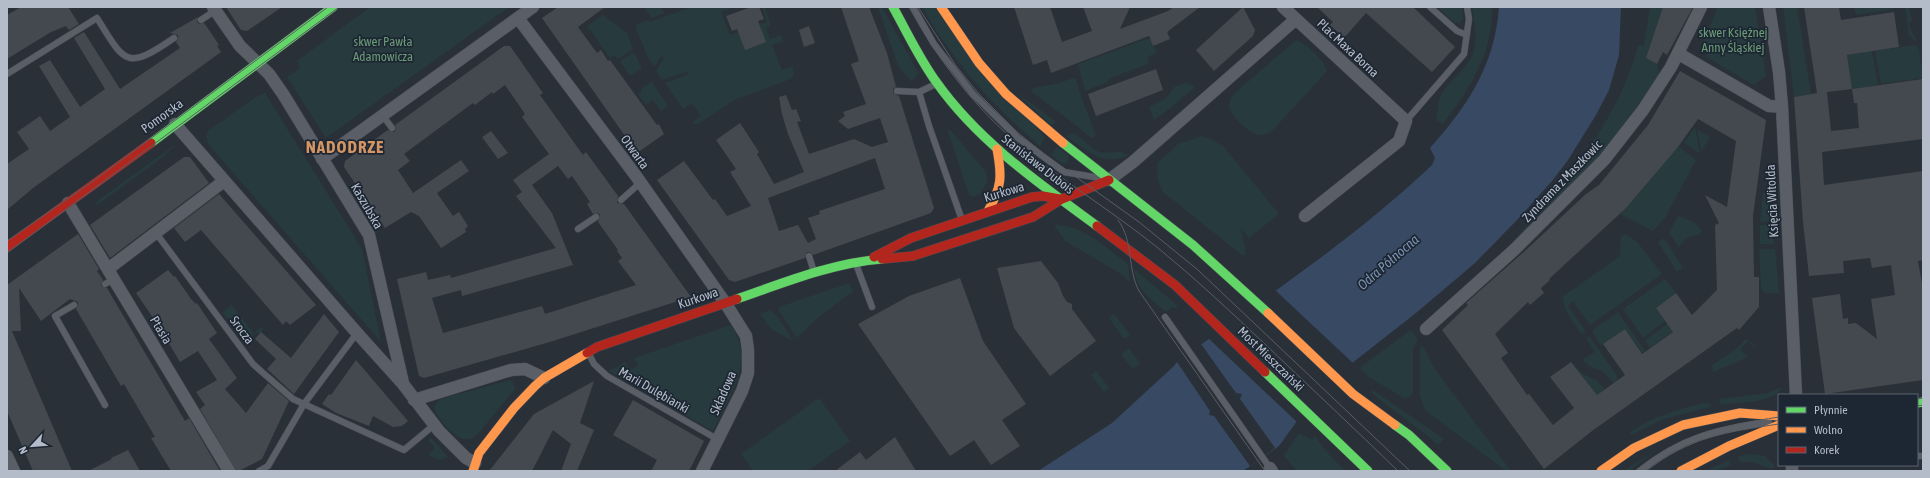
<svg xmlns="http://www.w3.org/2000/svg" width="1930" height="478" viewBox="0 0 1930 478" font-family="'Asap Condensed',sans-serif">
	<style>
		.green { fill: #273a3e }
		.water { fill: #384963 }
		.pier { fill: #2a3038 }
		.building { fill: #444950; fill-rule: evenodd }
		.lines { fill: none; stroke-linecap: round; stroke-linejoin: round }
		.lane-casing { stroke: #484c53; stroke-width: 7 }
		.street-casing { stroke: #484c53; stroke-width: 13 }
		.fast-casing { stroke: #484c53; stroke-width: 10 }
		.slow-casing { stroke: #484c53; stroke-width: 10 }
		.jam-casing { stroke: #484c53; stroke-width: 10 }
		.lane { stroke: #5a5e66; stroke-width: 6 }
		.street { stroke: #5a5e66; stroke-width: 12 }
		.fast { stroke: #63d668; stroke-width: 9 }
		.slow { stroke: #ff974d; stroke-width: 9 }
		.jam { stroke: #b3261e; stroke-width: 9 }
		.tram { stroke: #595d64; stroke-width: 1 }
		.labels { text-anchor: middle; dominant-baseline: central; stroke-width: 3.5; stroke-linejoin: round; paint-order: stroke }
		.park-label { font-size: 13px; fill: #6b9a76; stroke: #1d2633 }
		.street-label { font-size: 13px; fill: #b4bcc9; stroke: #1d2633 }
		.water-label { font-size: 14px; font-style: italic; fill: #7c92b1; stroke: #1d2633 }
		.district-label { font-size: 17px; font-weight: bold; letter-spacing: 1px; fill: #d59563; stroke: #1d2633 }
	</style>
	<rect width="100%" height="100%" fill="#2a3038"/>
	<path class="green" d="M370,7H509L326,138L287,77L300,68L297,61Z
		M646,7H659L665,13L652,18L645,9Z
		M691,7H734L721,12L730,35L767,22L762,7H765L771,26L766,28L770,39L781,35L783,41L772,45L782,70L793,66V76L791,79L734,100L700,123L695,124L693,122L701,116L692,103L683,109L665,83L689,74L686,72L662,80L656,71L664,58L661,56L654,67L647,55L636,28L637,24L649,20L650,22Z
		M878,7H882L919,74L911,81L898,66Z
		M922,7H934L1045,138L1040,146C992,105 953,62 922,7Z
		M1437,7H1462L1463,19L1460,23H1455Z
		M1472,7H1492C1493,54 1470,88 1443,124L1436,120C1438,113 1437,105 1440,98C1446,81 1467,71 1473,53C1478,39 1474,21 1472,7Z
		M1650,7H1663L1646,58L1657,64L1659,74L1646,95L1596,161L1511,243C1563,187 1618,121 1638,46L1644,45Z
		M1718,7H1755L1766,76L1754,85L1708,58L1703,43Z
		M1783,7H1797L1811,94L1794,97Z
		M1854,7H1892L1893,9L1856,15Z
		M1907,7L1910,10L1912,20L1909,23L1911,30L1917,41H1915L1909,35L1905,8Z
		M603,15L627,33L633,49L618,59L615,55L610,58L587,26Z
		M1149,38L1157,52L1148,57V64L1110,78L1107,82L1085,91L1078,64Z
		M1296,40C1305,42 1326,62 1327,71L1274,129C1270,132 1266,135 1260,135C1250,135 1230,115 1229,106C1229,100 1233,95 1236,92Z
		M1915,45L1919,49L1923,78L1881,84L1875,51Z
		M1872,51L1878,85L1852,89L1847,55Z
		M634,52L642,68L630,76L620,61Z
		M1072,78L1076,79L1080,93L1096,136L1092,138L1031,91L1033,88L1060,83Z
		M652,82L668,106L661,111L653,100L646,105L638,94L642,92L641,89Z
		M1186,82L1195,87L1169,109L1154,120L1149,107L1165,99L1174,87Z
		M1012,89L1055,121L1052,126Z
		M265,93L362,249L381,342L208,144L206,136L208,131L254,98Z
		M1695,127L1700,154L1684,143Z
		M947,128L954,134L986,172L988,181L980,193L974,197L969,195Z
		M1697,129L1710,137L1701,152Z
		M1072,133C1097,145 1088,157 1121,151L1128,156C1100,166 1088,151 1066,136Z
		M1202,136L1213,140L1224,147L1279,214L1249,238L1241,229L1246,254L1243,256L1163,192L1158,181L1157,168L1158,163L1178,144Z
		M173,146H175L155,163L97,205L96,202Z
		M1678,146L1696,160L1665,218L1653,231L1620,214L1626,208Z
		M1057,147L1069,156L1067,163L1063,164L1051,155Z
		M1042,167L1055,176V179L1051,182L1037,173Z
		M1771,192L1773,221L1760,222L1763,193Z
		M1678,216L1694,222L1701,230L1700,234L1686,238L1679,247L1669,233Z
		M1054,225C1083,224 1106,248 1128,264L1130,282L1121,274L1065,241Z
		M1760,225H1772L1774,244H1760Z
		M1626,234L1638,243L1662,274L1590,325L1573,301L1568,306L1586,332L1581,334L1566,311L1562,297L1620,256L1621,236Z
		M1664,238L1683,268L1677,272L1658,242Z
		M1759,249H1775L1779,293H1765L1761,289Z
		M1134,269L1178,306L1176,309L1174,307L1166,312C1150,298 1137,291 1134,269Z
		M1665,279L1676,293L1656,308L1665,321L1643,338L1623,309Z
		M849,283L853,291L814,321L797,338L779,311V307Z
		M231,305L254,333L262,326L263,329L260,335L256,332L250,339L254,343L247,345L223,313Z
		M770,310L779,318L793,341L771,329L760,314Z
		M1618,312L1645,351L1642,353L1625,329L1601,346L1593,333V330Z
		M1114,314L1130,335L1124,339L1109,318Z
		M1667,324L1673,331L1650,348L1645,340Z
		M731,325C756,361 729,397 713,431L609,371L625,362L629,370L638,366L634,358Z
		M1411,330L1418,339L1413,348V394L1405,399L1369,377L1359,368Z
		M1589,336L1616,374L1618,380L1614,383L1602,371L1589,366L1582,360L1595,352L1586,338Z
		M1746,339L1755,346V349L1748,341L1740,349L1748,357L1713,372L1712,365L1735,350Z
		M1423,346L1435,369L1511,471H1506L1425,410L1420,396V348Z
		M1129,348L1140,363L1133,369L1121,354Z
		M1571,362L1583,374L1596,380L1605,389L1597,395Z
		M1096,371L1109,388L1104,392L1091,375Z
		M510,380L513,382L515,389L478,434C474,437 471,439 466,439C455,440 436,417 434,407L437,402L441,399Z
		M1782,387C1774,404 1738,402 1720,405L1719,399L1768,393Z
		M1373,390L1444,439L1438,445C1417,426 1392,411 1371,392Z
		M819,398L850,441L808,471H753L741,454Z
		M1706,403L1710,404V407L1664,419L1631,435L1630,432C1652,417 1680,408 1706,403Z
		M1299,433L1312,440L1315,436L1331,457L1346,471H1297L1284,456Z
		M431,438L448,457L440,460L428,455L435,448L428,440Z
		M1659,448L1629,471H1623L1658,449Z
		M1749,454L1765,456L1775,466L1772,469L1752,462H1740L1738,456Z
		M1729,460L1731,465L1716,471H1705Z"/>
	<path class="water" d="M1499,7H1621L1619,55L1609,90L1596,115L1568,160L1552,181L1517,220L1475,263L1416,313L1347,367L1297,421L1279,446L1243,471H1038L1112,423L1174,366L1177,362C1265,297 1353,240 1432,165L1435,158L1430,148C1467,107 1495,65 1499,7Z"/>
	<path class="pier" d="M1275,290L1354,364L1298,423L1207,337Z
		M1201,344L1236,393L1242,394L1240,399L1275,448L1250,466L1214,416L1209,415L1210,411L1177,362Z"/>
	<path class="building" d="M21,7H68L79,24L69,30L66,26L51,32L7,59V15Z
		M226,7H282L247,31L241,30Z
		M558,7H605L578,27L597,53L601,50L608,61L610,60L657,125L659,124L664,134L637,153L542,18Z
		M751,7H759L764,19L758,21L766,42L745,50L737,29L732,31L726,16Z
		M841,7H869L887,53L896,87L893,89V93L899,96L934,208L931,213L813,255L810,252H807L805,258L735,282L729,280L657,180L684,161L713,200L715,199L727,216L751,206L730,172L736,169L716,140L740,123L759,152L757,154L774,184L804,172L788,134L782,114L779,97L786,95L792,110L796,109L801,121L797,122L809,154L854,139L872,147L888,142L880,118L848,129L838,121L845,116L843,112L866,104L851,64L859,61ZM875,158L885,189L819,211L820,214L808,218L816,239L808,243L798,225L779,231L768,198Z
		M1014,7H1050L1062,42L1092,31L1083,7H1130L1120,29L1168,11L1174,7H1200L1167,32L1170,39L1153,46L1149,36L1051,73L1047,60L1033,65Z
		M1243,7L1255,30L1253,36L1214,71L1196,50Z
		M1317,7H1413L1455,47L1432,72L1366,13L1344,38L1330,25L1333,22Z
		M1663,7H1693L1667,55L1663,52L1657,64L1646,58Z
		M1804,7H1839L1841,20L1894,12L1899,47L1847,55L1852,89L1923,79V139L1822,152L1824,185L1923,171V260L1918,261L1923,289V380L1825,394L1812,298L1840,294L1843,319L1848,318V324L1856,323L1877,339L1871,299L1895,295L1891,265L1872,268L1870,258L1843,261L1844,273L1809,276L1803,222L1794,97L1817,93ZM1852,89L1854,103H1857L1859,128L1831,131L1827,92Z
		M198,17L197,22L199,24L204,23L207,27L219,45L217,46L221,52L33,188L7,210V164L29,149L17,132L40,116L50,131L70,117L39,66L50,60L80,107L105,89L74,38L84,32L120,89L180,48L176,42L178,38V35L170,33Z
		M809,26L815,43L804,47L799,30Z
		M504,46H510L543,93L540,95L583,155L586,152L618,196L617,203L624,204L691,297L553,341L424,378L419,376L397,279L426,272L428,280L450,275L451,278L556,248L516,196L522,192L513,180L549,154L522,117L525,114L505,85L493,94L492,92L475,105L473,103L404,154L410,161L398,170L413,193L461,160L469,171L437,193L453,216L459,212L468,226L465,229L466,232L441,248L419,216L411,212L385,228L344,167L345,161L385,132L388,130L394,132L396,129L395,125ZM558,166L568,179L572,176L590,202L587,204L593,214L598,213L600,215L598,222L618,250L617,251L622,258L618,261L636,285L545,314L542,306L443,333L432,298L461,290L462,296L573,265L552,213L532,185Z
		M1156,69L1163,90L1096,116L1088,94Z
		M1680,71L1766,120L1753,216L1754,277H1759V307L1739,330L1737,328L1727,335L1592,431L1544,469L1442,330L1468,305L1466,303L1527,249L1586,194L1599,185L1648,125ZM1698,119L1736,141L1727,207L1705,195L1719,223L1715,225L1717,290L1692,315L1676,293L1656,308L1673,332L1642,354L1625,329L1603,344L1625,375L1597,395L1571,362L1550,377L1574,408L1553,425L1529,394L1527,395L1501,358L1508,353L1495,334L1528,302L1530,305L1544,293L1541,288L1550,280L1549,279L1626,208L1678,147Z
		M491,131L508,153L498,159L482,137Z
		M184,157H190L209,183L110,258L90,225Z
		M219,194L316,305L290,325L286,321L283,325L201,230L185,242L174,228Z
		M78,234L99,269L97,271L103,280L101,284V286L107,288L185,421L189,418L220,471H171L151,438L155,437L124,384L121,386L76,309L78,305V302L70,299L41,321L19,288L21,331H12L72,471H33L7,411V285Z
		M1041,261L1058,283L1063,296L1067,302L1072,304V309L1096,341L1050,376L1014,328L997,268Z
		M168,270L174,277L175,276L191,299L196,304L197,303L217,333L209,339L237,378L225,389L246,413L268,383L289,401L262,459L239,471H236L200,409L205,405L196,392L217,380L198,351L180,362L158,325L136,293Z
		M960,278L983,341L1026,404L1002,420L1020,446L991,465L974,440L950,456L858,324L909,296Z
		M324,314L339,332L294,394L267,369L276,359L255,339L261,332L291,358Z
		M356,360L408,421L402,426L393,427L373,416L369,426L336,413L322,404L329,394L331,395Z
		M594,381L580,423L594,430L577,471H561L571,444L553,430L532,471H489L534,414Z
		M633,400L704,441L689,471H651L657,460L613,435Z
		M895,437L916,471H835L860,452L866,460Z
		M128,450L140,471H88L112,459L111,458Z"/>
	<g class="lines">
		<defs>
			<path id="lane" d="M913,7L934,44L973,94L1018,138L1064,172L1100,178
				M1430,7L1457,31L1467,35
				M201,20L216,10
				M7,74L97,18C125,63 126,71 174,38
				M897,91L919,92L936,84
				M919,92L929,126L962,220
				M383,116L392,128
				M1406,121L1464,54L1469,19L1467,7
				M621,200L640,183
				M578,229L596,217
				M156,233L253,364L262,372L293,399L404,450L434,425
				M809,256L814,272
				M856,264L872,307
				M105,284L114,279
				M74,305L55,316L105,405
				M1165,317L1270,468
				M589,354L594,364L607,376L717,439
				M1917,456H1923
				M259,471L268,466L304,404L357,333
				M1640,471C1682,437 1716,430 1769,422"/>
			<path id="street" d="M213,7L240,46L269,74L283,94L369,235L403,383
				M1283,7L1406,121L1399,141L1305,216
				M1769,7L1779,72L1782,107L1796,395
				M518,18L636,176L726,304L746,336L748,350V373L742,391L702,471
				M1679,54L1769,106L1782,107
				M175,124L357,333L403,384L439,431L466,458L475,463
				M322,159L533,7
				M1109,180L1133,162L1296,19
				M68,203L229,471
				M108,269L224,181
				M1426,329L1514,250L1604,160L1643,110L1671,67L1701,7
				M414,400L511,370L525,369L544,378
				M7,456L14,471
				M1270,468L1272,471
				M1792,471V465"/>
			<path id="fast" d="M893,7C907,32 920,60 937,83C979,142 1040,184 1097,226
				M151,143L333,7
				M1063,143L1193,245L1268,313
				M737,299C783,283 832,263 882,259
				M1265,372L1368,471
				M1917,403L1923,402
				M1395,425L1409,435L1447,471"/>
			<path id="slow" d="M941,7L979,63L1006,94L1063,143
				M988,211C1002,187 1002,176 997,149
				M1268,313L1353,394L1395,425
				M473,471L479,453L514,408L535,386L544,378L587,353
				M1601,471L1634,448L1683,425L1740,413L1779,416
				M1681,471L1729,446L1779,425"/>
			<path id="jam" d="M1097,226L1175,285L1265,372
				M7,247L151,143
				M874,257L911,238L1032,197L1043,196L1060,199
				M882,259L913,256L1033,217L1062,199L1109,180
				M587,353L597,347L737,299"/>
		</defs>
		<use href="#lane" class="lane-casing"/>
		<use href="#street" class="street-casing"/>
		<use href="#fast" class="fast-casing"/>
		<use href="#slow" class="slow-casing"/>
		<use href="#jam" class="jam-casing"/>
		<use href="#lane" class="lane"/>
		<use href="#street" class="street"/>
		<use href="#fast" class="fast"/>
		<use href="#slow" class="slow"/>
		<use href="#jam" class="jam"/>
		<path class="tram" d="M909,7C935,55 968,99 1009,136C1055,177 1110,209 1158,248C1196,279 1232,313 1267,346C1311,388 1355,429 1398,471
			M918,7L956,66L978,93L1017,132L1044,154L1139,222L1198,270L1410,471
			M1118,220C1134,241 1127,269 1139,291L1265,471
			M7,241L92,182L328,7
			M7,253L339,7
			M1917,399L1923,398
			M1917,406L1923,405
			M1635,471C1682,433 1720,426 1779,417
			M1646,471C1690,437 1725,432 1779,424"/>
	</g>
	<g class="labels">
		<g class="park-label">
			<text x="1733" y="32">skwer Księżnej<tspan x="1733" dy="15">Anny Śląskiej</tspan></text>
			<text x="383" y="41">skwer Pawła<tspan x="383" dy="15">Adamowicza</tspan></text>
		</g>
		<g class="street-label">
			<text transform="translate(1348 48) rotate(43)">Plac Maxa Borna</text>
			<text transform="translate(162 116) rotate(-36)">Pomorska</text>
			<text transform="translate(635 152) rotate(54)">Otwarta</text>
			<text transform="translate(1038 164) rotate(38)">Stanisława Dubois</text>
			<text transform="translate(1562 181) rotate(-46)">Zyndrama z Maszkowic</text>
			<text transform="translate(1004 192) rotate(-17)">Kurkowa</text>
			<text transform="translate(1772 201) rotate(-93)">Księcia Witolda</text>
			<text transform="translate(367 206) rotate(60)">Kaszubska</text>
			<text transform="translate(698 298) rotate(-19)">Kurkowa</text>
			<text transform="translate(161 330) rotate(59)">Ptasia</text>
			<text transform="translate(242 330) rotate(54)">Srocza</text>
			<text transform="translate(1271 359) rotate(44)">Most Mieszczański</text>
			<text transform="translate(654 390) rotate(30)">Marii Dulębianki</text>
			<text transform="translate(723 393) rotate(-66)">Składowa</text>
		</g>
		<g class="water-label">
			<text transform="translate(1388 262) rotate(-41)">Odra Północna</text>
		</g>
		<g class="district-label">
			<text x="345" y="147">NADODRZE</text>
		</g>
	</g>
	<rect width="1930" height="478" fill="none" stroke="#b4bcc9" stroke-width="16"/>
	<rect x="1778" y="394" width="140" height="72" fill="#1d2633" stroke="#59626f"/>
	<rect x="1786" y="407" width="20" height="6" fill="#63d668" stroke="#59626f"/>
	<text x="1814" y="414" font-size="12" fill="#b4bcc9">Płynnie</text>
	<rect x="1786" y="427" width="20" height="6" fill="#ff974d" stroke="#59626f"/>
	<text x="1814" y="434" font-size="12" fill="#b4bcc9">Wolno</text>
	<rect x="1786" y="447" width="20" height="6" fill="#b3261e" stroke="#59626f"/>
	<text x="1814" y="454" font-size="12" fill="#b4bcc9">Korek</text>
	<g transform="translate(32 446) rotate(244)" stroke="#1d2633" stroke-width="3" paint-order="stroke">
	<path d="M0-3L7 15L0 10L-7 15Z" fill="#b4bcc9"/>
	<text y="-6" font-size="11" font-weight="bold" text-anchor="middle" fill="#b4bcc9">N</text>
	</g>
</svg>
